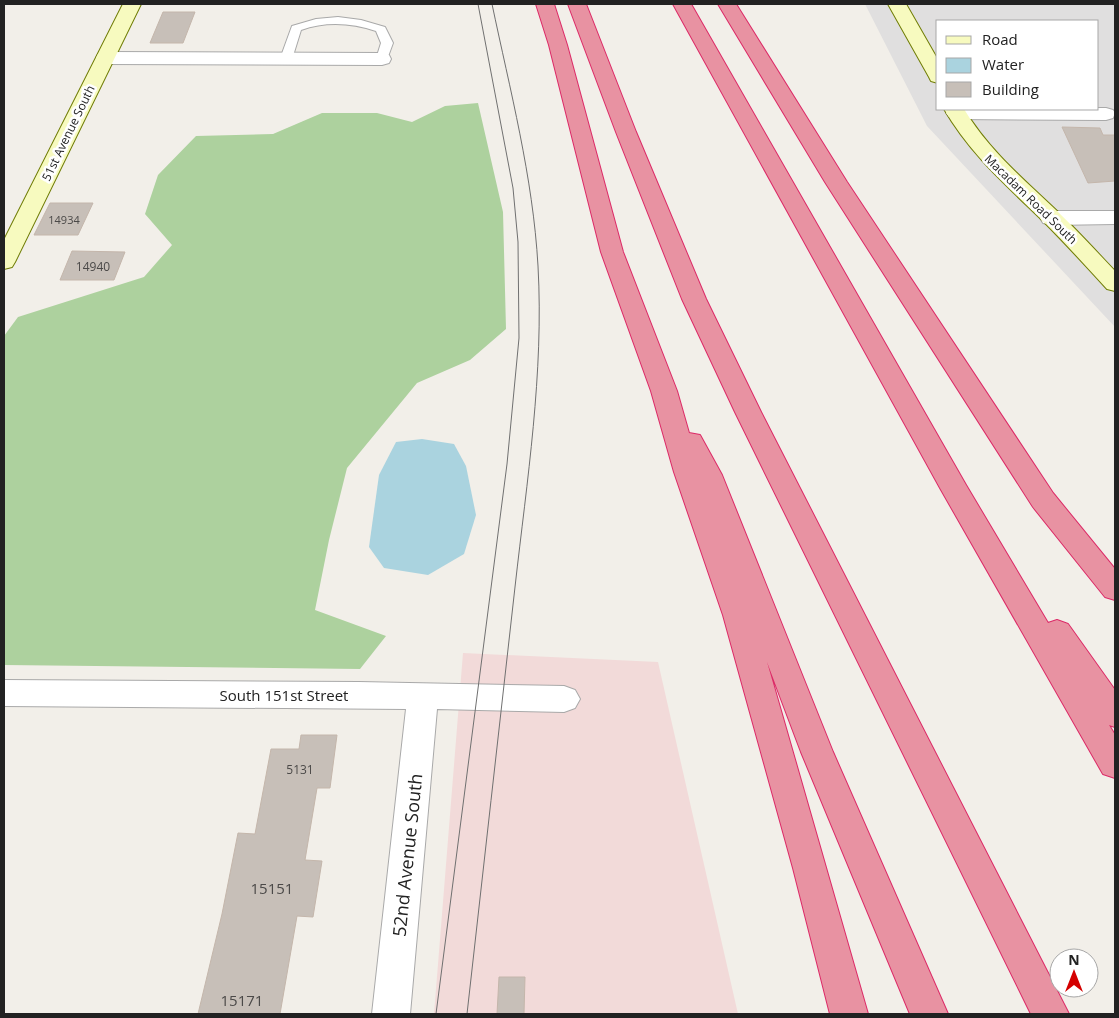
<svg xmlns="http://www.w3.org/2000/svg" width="1119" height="1018" viewBox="0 0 1119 1018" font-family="'Open Sans',sans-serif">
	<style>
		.residential { fill: #e0dfdf; fill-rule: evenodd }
		.commercial { fill: #f2dad9 }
		.forest { fill: #add19e }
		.water { fill: #aad3df }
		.building { fill: #c7bfb8; stroke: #c4b6ab }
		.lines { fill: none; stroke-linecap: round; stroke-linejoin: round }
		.lane-casing { stroke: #a9a9a9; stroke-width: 2 }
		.street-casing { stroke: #a9a9a9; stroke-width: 2 }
		.secondary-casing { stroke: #707d05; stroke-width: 2 }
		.highway-casing { stroke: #dc2a67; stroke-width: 2 }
		.lane { fill: #fff; fill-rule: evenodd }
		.street { fill: #fff; fill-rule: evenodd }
		.secondary { fill: #f7fabf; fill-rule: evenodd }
		.highway { fill: #e892a2; fill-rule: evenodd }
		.tram { stroke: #707070; stroke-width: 1 }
		.labels { text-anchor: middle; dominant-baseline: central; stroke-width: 5; stroke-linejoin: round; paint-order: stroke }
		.far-number-label { font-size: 11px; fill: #4b4948 }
		.far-street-label { font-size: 12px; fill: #222; stroke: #fff }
		.number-label { font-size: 12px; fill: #4b4948 }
		.street-label { font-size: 15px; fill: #222; stroke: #fff }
		.near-number-label { font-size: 15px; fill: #4b4948 }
		.near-street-label { font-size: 18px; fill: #222; stroke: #fff }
	</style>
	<rect width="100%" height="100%" fill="#f2efe9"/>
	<path class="residential" d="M865,4H1115V327L927,126ZM938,21H1098V109H938Z"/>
	<path class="commercial" d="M463,653L658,662L738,1014H434Z"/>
	<path class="forest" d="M478,103L503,212L506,329L470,360L417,383L347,468L329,540L315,610L386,636L360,669L4,665V336L18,317L144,277L172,245L145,214L158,175L196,136L273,134L322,113H377L412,122L445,106Z"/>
	<path class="water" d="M422,439L454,444L466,466L476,515L464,554L428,575L384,568L369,547L379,475L396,442Z"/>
	<path class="building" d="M163,12H195L183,43H150Z
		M1062,127L1100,128L1103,135H1115V181L1088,183Z
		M50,203H93L78,235H34Z
		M72,251L125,252L114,280H60Z
		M301,735H337L330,788H317L305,860L322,861L313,917L297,916L280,1014H198L222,914L238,833L255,834L271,749H299Z
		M499,977H525L524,1014H497Z"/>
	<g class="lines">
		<defs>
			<path id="lane" d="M338,17L361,20L385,27L393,43L386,62L382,63L376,59L381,43L376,31C352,23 326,21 301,30L292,59L290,62H282L280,59L292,26L316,19Z"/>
			<path id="street" d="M105,52L382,53L389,55L391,59L389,63L382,65L105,64L98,62L96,58L98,54Z
				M1106,108L1113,110L1115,113L1113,118L1106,120L956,119L949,117L946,113L949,109Z
				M1051,211H1115V224L1051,225L1043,223L1040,218L1043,213Z
				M4,680L359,682L564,686L575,690L580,699L575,708L564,712L437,709L410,1014H372L406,709L4,706Z"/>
			<path id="secondary" d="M123,4H141L15,262L12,267L4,269V240Z
				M888,4H906L938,60V83L931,81L929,77Z
				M944,109H964C988,149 1022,178 1056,210C1077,230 1096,251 1115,271V291L1107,289C1086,266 1065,243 1043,221C1007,186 970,154 944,109Z"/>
			<path id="highway" d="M536,4H554L567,45L623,252L677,391L689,433L700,435L722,475L833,752L948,1014H910L801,752L767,662L868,1014H830L793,868L723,615L674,472L651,391L601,252L549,45Z
				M568,4H586L636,132L706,299L761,412L1069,1014H1031L735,412L682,299L616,132Z
				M673,4H691L966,485L1048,623L1057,620L1068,624L1115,690V727L1109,725L1115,735V778L1103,774L940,488Z
				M718,4H736L847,182L1053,493L1115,569V600L1105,597L1033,507L825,182Z"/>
		</defs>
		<use href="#lane" class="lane-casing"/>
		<use href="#street" class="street-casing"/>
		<use href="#secondary" class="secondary-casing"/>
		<use href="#highway" class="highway-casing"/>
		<use href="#lane" class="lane"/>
		<use href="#street" class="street"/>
		<use href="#secondary" class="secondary"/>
		<use href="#highway" class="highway"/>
		<path class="tram" d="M436,1014L507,464L519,338L518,242L513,188L478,4
			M467,1014C483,872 499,729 515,587C527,480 544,373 538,266C533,177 510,90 492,4"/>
	</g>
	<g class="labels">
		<g class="far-number-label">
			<text x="64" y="219">14934</text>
		</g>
		<g class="far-street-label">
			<text transform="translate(68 133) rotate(-64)">51st Avenue South</text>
			<text transform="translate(1031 199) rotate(44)">Macadam Road South</text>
		</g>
		<g class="number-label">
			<text x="93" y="266">14940</text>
			<text x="300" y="769">5131</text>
		</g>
		<g class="street-label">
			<text x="284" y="695">South 151st Street</text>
		</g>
		<g class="near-number-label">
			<text x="272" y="888">15151</text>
			<text x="242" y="1000">15171</text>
		</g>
		<g class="near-street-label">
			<text transform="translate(407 855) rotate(-84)">52nd Avenue South</text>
		</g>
	</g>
	<rect width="1119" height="1018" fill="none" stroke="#222222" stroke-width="10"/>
	<rect x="936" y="20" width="162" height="90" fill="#ffffff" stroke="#a7a7a7"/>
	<rect x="946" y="36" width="25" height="8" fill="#f7fabf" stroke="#a7a7a7"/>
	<text x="982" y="45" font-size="15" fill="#222222">Road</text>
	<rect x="946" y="58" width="25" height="15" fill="#aad3df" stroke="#a7a7a7"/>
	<text x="982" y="70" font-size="15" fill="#222222">Water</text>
	<rect x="946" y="82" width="25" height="15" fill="#c7bfb8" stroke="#a7a7a7"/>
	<text x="982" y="95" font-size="15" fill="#222222">Building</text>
	<g transform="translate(1074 973)"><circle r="24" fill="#ffffff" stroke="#a7a7a7"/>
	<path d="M0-4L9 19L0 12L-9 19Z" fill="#d40000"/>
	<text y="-8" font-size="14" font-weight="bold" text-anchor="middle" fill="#222222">N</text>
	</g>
</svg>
